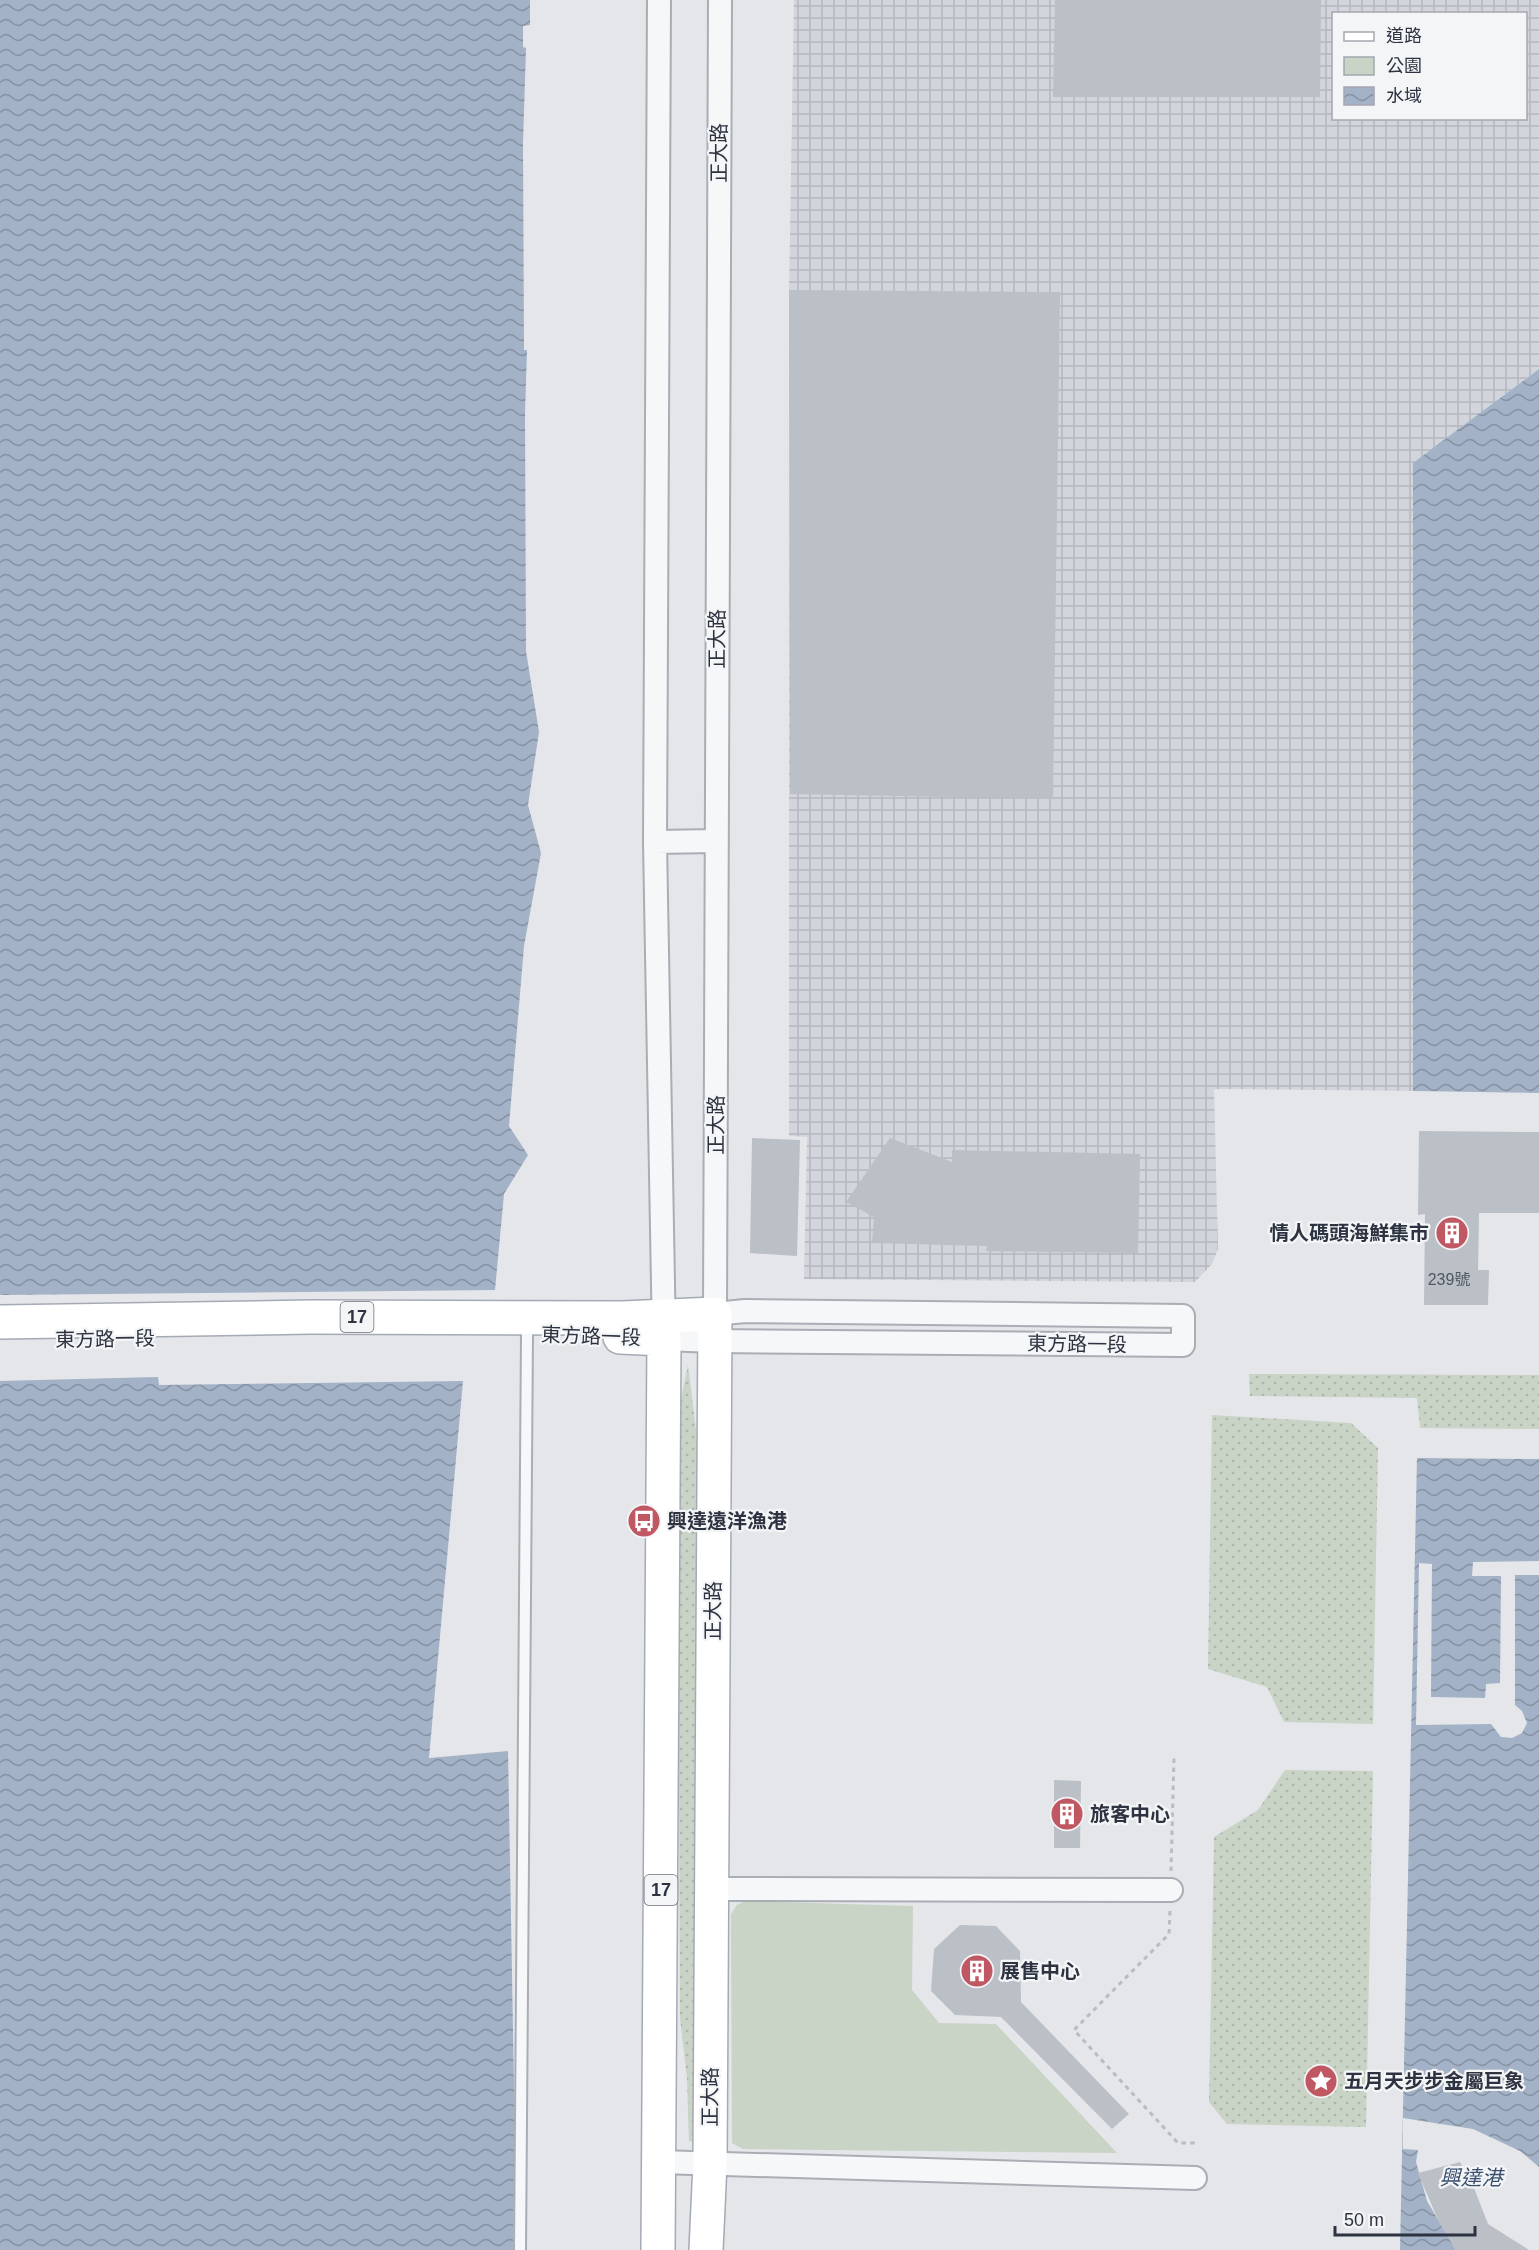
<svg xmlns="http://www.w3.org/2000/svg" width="1539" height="2250" viewBox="0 0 1539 2250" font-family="Helvetica,'Noto Sans TC',sans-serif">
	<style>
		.industrial { fill: url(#industrial-grid); fill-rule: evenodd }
		.grass { fill: url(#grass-dots) }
		.park { fill: #c9d3c6 }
		.water { fill: url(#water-waves) }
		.pier { fill: #e4e6ea }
		.building { fill: #bbbfc6 }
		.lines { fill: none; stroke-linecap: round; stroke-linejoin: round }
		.lane-casing { stroke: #a9adb4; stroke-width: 14 }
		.street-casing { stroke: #a9adb4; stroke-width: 26 }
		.primary-casing { stroke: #a4aab4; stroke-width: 36 }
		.path { stroke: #babcc2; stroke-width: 3; stroke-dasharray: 4.5 4.5; stroke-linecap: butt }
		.lane { stroke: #f6f7f9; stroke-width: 10 }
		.street { stroke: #f6f7f9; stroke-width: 22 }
		.primary { stroke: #fff; stroke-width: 33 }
		.labels { text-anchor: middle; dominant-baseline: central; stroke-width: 4.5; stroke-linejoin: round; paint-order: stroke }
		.number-label { font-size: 16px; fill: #505662 }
		.shield { fill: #f3f5f7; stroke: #686d77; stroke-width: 1.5 }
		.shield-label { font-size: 18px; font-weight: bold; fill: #2d3340 }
		.street-label { font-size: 20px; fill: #2d3340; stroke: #f3f5f7 }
		.poi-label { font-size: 20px; font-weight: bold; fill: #2d3340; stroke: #f3f5f7; text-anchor: start }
		.water-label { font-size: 21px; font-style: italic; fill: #3c5170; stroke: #f3f5f7 }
	</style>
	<defs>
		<pattern id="industrial-grid" width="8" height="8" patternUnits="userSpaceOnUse" patternTransform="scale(1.5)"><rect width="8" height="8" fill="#d2d5dc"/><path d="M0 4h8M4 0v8" fill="none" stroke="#b5b7be"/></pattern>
		<pattern id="grass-dots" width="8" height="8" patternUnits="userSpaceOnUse" patternTransform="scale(1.5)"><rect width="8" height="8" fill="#c9d3c6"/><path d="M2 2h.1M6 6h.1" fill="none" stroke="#adb6ab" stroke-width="1.8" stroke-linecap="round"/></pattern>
		<pattern id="water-waves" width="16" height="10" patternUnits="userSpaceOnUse" patternTransform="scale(1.5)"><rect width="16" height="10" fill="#a3b2c6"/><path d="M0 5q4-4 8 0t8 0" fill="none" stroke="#8591a2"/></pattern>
	</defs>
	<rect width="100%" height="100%" fill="#e4e6ea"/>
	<path class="industrial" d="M794,0H1539V369L1413,464V1091L1214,1089L1218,1249L1212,1264L1195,1282L804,1279L807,1137L789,1136V290ZM1334,14H1526V118H1334Z"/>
	<path class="grass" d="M688,1365L703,1487L697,2142L689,2141L687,2079L680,2018L679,1789L673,1473L677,1418Z
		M1249,1374L1539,1375V1429L1420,1428L1417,1398L1250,1396Z
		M1212,1415L1351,1423L1378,1448L1373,1724L1284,1722L1267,1687L1208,1669Z
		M1285,1770L1373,1771L1366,2127L1227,2124L1209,2102L1214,1837L1258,1810Z"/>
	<path class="park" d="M745,1901L913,1906L912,1990L939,2023L996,2024L1117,2153L743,2149L732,2143L731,1914L737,1905Z"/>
	<path class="water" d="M0,0H530V25L523,26V47L526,48L523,143L524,350H527L525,413L526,651L539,732L528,805L541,853L524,946L509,1126L528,1155L504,1194L495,1290L0,1295Z
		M1539,369V1093L1413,1091V463Z
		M158,1377L159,1385L463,1381L429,1758L508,1751L515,2141L513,2250H0V1381Z
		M1417,1458L1539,1459V2250H1400Z"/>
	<path class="pier" d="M1539,1561V1575H1515V1705L1522,1711L1527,1723L1522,1733L1512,1738L1501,1737L1491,1724L1416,1725L1419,1563L1432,1564L1431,1697L1485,1698L1486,1684L1500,1683L1501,1576H1472L1473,1562Z
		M1403,2118L1473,2129L1520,2151L1539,2167V2250H1456L1427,2201L1416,2162L1418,2150L1403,2149Z"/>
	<path class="building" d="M1055,0H1321L1320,97H1053Z
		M789,290L1060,292L1053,799L790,794Z
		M1419,1131L1539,1132V1213H1479L1478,1270H1489L1488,1305H1424L1425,1214L1418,1215Z
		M752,1138L800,1140L797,1256L750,1253Z
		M890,1138L952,1162V1150L1140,1154L1138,1253L986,1251L987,1246L872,1243L874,1217L846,1202Z
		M1054,1780L1081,1781L1080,1848H1054Z
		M960,1925L996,1926L1020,1951L1021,2002L1129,2114L1112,2129L1001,2017L955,2015L931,1991L934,1949Z
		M1460,2162L1474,2188L1488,2224L1529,2250H1456L1439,2222L1418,2173Z"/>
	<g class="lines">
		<defs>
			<path id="lane" d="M520,2250L527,1334"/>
			<path id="street" d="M659,0L655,842L664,1339L714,1341L1183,1345V1316L745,1311L715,1314L720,0
				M655,842L716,841
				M711,1889L1171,1890
				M659,2162L1195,2178"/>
			<path id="primary" d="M0,1322L311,1317L622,1318L715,1314L710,2163L706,2250
				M620,1337L664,1339L658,2250"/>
		</defs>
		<use href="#lane" class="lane-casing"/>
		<use href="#street" class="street-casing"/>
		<use href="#primary" class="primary-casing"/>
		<path class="path" d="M1171,1871L1174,1756
			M1170,1911L1169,1934L1074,2030L1178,2143H1195"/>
		<use href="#lane" class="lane"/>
		<use href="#street" class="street"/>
		<use href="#primary" class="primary"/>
	</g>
	<defs>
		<symbol id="building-disc" viewBox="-11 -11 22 22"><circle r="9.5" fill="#c05863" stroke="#f3f5f7"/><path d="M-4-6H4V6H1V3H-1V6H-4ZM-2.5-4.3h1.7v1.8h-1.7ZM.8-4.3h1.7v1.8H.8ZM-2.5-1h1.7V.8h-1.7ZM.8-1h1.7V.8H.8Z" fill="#fff"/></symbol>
		<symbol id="bus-disc" viewBox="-11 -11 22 22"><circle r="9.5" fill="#c05863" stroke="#f3f5f7"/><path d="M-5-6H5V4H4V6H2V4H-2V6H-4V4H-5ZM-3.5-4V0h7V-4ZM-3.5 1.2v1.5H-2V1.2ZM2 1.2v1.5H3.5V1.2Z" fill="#fff"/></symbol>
		<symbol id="sight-disc" viewBox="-11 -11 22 22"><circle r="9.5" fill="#c05863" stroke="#f3f5f7"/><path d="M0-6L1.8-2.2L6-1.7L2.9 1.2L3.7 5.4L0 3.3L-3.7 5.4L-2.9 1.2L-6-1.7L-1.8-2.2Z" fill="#fff"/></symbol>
	</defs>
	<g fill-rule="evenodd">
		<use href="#building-disc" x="1433" y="1214" width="38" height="38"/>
		<use href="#bus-disc" x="625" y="1502" width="38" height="38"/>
		<use href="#building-disc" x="1048" y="1795" width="38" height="38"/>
		<use href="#building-disc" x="958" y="1952" width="38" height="38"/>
		<use href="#sight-disc" x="1302" y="2062" width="38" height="38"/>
	</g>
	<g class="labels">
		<g class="number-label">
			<text x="1449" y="1279">239號</text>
		</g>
		<g class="shield">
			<rect x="340.5" y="1302" width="33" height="30" rx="4.5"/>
			<rect x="644.5" y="1875" width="33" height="30" rx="4.5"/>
		</g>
		<g class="shield-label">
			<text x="357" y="1317">17</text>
			<text x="661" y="1890">17</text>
		</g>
		<g class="street-label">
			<text transform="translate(719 153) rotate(-90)">正大路</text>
			<text transform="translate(717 639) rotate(-90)">正大路</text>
			<text transform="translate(716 1125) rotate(-90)">正大路</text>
			<text transform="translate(591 1336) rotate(2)">東方路一段</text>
			<text transform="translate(105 1339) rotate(-1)">東方路一段</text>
			<text transform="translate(1077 1344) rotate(1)">東方路一段</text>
			<text transform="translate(713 1611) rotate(-90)">正大路</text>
			<text transform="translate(710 2097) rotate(-90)">正大路</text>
		</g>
		<g class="poi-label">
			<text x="1429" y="1233" text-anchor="end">情人碼頭海鮮集市</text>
			<text x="667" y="1521">興達遠洋漁港</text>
			<text x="1090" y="1814">旅客中心</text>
			<text x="1000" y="1971">展售中心</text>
			<text x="1344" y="2081">五月天步步金屬巨象</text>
		</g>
		<g class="water-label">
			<text x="1471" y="2177">興達港</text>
		</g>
	</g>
	<rect x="1332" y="12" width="195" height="108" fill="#f3f5f7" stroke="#a4a7ae" stroke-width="1.5"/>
	<rect x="1344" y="32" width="30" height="9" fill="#ffffff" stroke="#a4a7ae" stroke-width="1.5"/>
	<text x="1386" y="42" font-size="18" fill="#2d3340">道路</text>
	<rect x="1344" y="57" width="30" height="18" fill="#c9d3c6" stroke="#a4a7ae" stroke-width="1.5"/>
	<text x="1386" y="72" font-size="18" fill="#2d3340">公園</text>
	<rect x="1344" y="87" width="30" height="18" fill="url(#water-waves)" stroke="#a4a7ae" stroke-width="1.5"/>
	<text x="1386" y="102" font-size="18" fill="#2d3340">水域</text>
	<path d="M1335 2226v9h140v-9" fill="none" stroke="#2d3340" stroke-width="3"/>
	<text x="1344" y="2226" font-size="18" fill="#2d3340" stroke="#f3f5f7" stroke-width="4.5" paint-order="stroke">50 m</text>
</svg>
